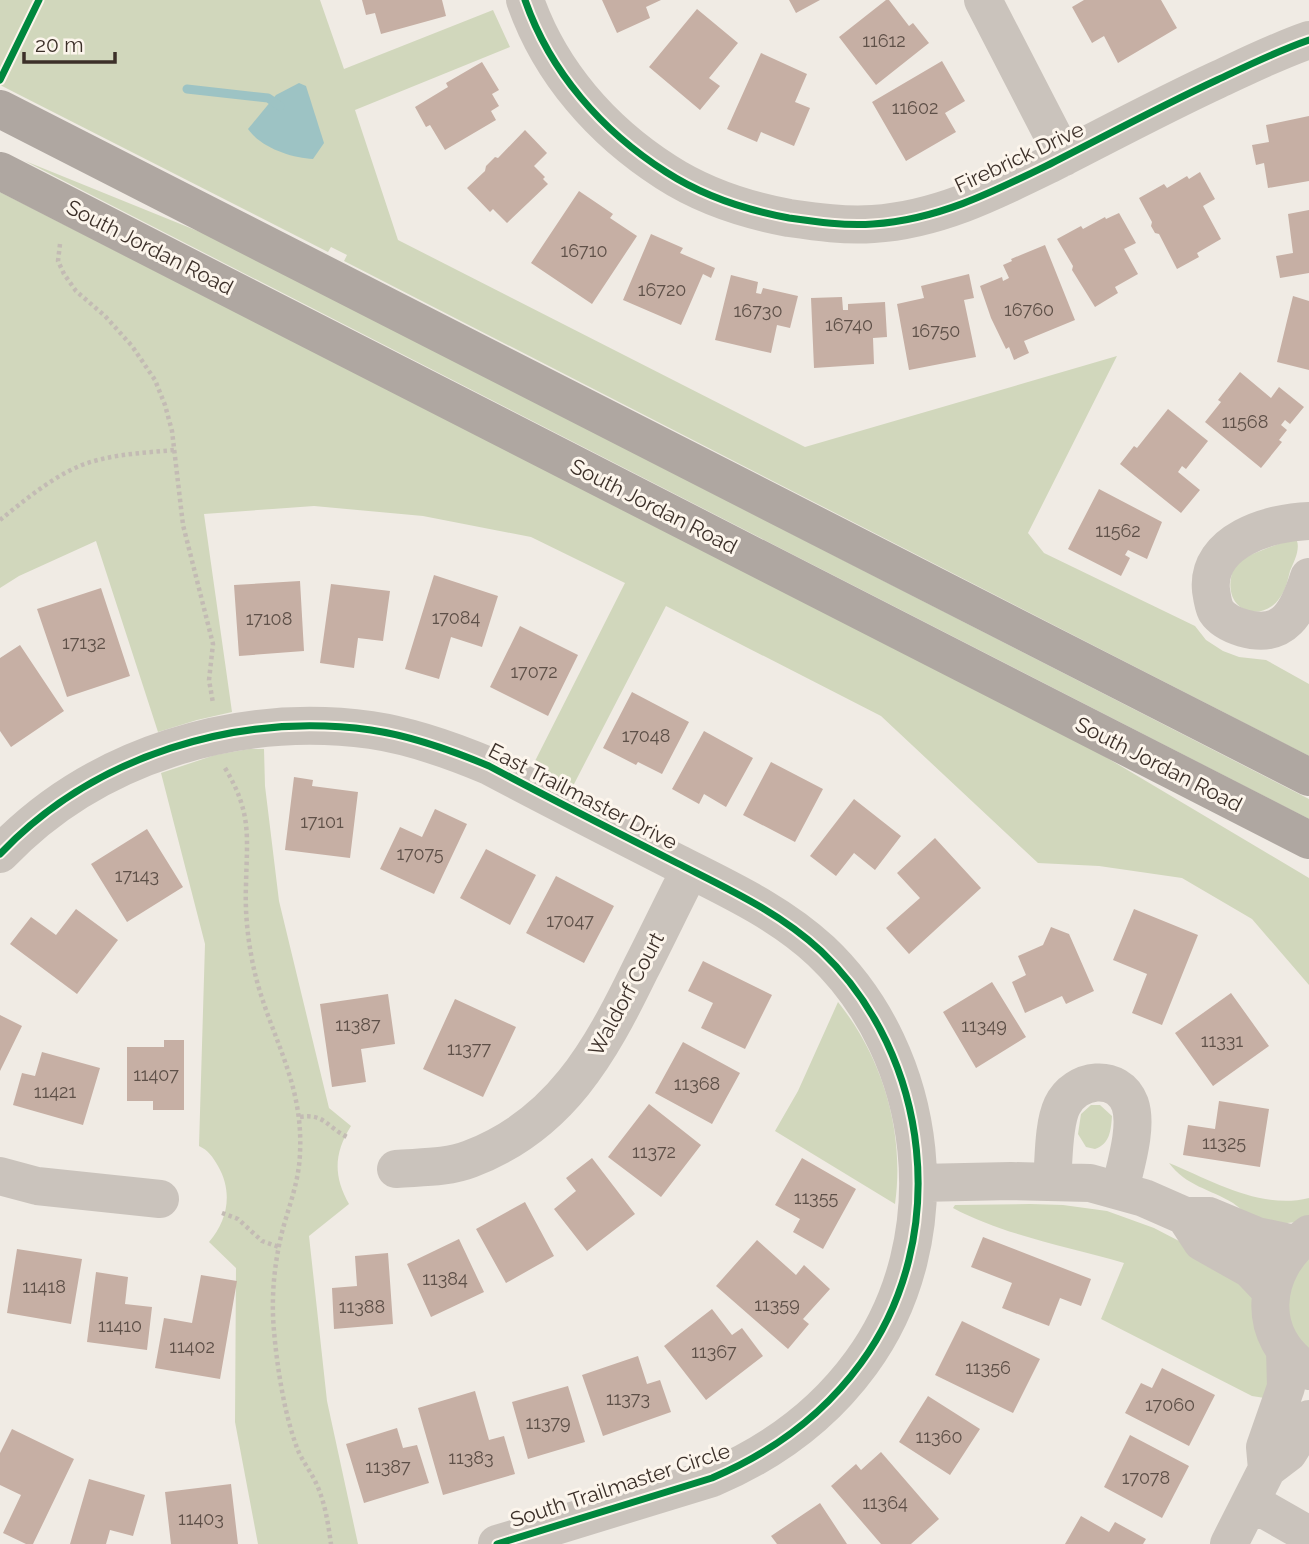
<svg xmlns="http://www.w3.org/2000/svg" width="1309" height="1544" viewBox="0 0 1309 1544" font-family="Raleway,sans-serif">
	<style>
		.green { fill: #d1d7bc }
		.water { fill: #9dc3c4 }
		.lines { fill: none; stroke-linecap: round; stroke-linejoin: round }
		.stream { stroke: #9dc3c4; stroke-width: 9 }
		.building { fill: #c6afa4 }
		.path { stroke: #c3bbb4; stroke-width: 4.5; stroke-dasharray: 3.5 3.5; stroke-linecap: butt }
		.minor { stroke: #cac3bc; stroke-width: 38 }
		.major { stroke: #afa7a1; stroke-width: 38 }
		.cycleway-casing { stroke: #fcf5ec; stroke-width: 11 }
		.cycleway { stroke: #00873e; stroke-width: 7 }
		.labels { text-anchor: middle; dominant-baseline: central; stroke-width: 6; stroke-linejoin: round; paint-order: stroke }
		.number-label { font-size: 18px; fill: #5e5048 }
		.street-label { font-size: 21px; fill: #3c3029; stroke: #fcf5ec }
	</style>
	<rect width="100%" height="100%" fill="#f0ebe4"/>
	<path class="green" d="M0,0H320L344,69L493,10L510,47L355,110L398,240L805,447L1117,356L1028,533L1044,553L1195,626L1206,640L1223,651L1239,657L1266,660L1309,684V756L344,261L347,255L331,247L328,252L0,85Z
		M25,161L215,238L1309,799V819Z
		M0,192L1072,737L1309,878V985L1252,919L1182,878L1099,866L1038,863L881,716L666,606L573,786L533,765L625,583L531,537L423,516L314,506L204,514L232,712L197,720L158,732L96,541L19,576L0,588Z
		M1291,539L1297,541C1300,550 1294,562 1290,571C1288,579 1286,589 1281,596C1264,624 1225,613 1231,578C1232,572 1233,568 1237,563C1248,554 1277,545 1291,539Z
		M249,749H264L265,786L279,901L329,1108L351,1126C334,1153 333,1176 349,1204L309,1236L327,1401L358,1544H258L235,1422L236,1268L209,1242C228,1220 233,1192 218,1166C213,1157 208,1150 199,1146L205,944L161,773L215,755Z
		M838,1002C883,1058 905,1133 895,1204L775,1131L798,1091Z
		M1091,1105H1100L1112,1116C1111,1130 1110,1144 1095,1149L1086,1147L1078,1134L1081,1114Z
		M1169,1163C1213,1181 1261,1210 1309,1198V1220C1293,1223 1271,1226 1255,1219C1247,1215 1240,1208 1233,1203C1210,1189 1186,1186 1169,1163Z
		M1030,1204L1063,1205L1107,1211L1154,1228L1231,1268L1263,1307L1271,1399L1252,1396L1101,1319L1124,1263C1069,1247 1003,1235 953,1208L955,1205Z
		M1309,1248V1358L1302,1352L1281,1301Z"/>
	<path class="water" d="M299,83L306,86L324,143L313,159C292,158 261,148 248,129L276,95Z"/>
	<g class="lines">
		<path class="stream" d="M187,89L268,98L280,106"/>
	</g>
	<path class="building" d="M362,0H442L446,16L381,34L375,13L366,15Z
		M602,0H661L646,7L650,18L617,33Z
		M789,0H820L796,13Z
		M886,0H889L909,26L913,23L929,43L876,85L839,37Z
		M1084,0H1161L1177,28L1118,63L1104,36L1092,43L1072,7Z
		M697,9L738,43L709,78L720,86L700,110L649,67Z
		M761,53L807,74L795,102L810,108L794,146L761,132L757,142L727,129Z
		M942,61L965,101L945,113L956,132L906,161L872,102Z
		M482,62L499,90L492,94L499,106L491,111L496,120L445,150L430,125L426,127L415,107L448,87L446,83Z
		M1309,116V181L1268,188L1264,163L1256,165L1252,145L1269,142L1266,125Z
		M525,130L547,153L534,166L545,177L543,179L548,184L507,223L493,209L490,212L467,188L485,171L486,166L495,157L498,158Z
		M1200,172L1215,199L1203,206L1221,239L1197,253L1199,257L1177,269L1159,234L1155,233L1151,226L1152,222L1139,198L1164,184L1167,188L1187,176L1189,179Z
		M579,191L613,214L610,218L637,236L592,304L531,263Z
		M1309,210V273L1280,278L1276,256L1293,253L1288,214Z
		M1119,213L1136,243L1124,249L1138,274L1115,287L1118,293L1095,307L1072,270L1073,266L1057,239L1081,226L1083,229L1105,217L1106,219Z
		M651,234L683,248L680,253L715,268L711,278L703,274L681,325L623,300Z
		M1045,245L1075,320L1024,341L1029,353L1014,360L1009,347L1006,349L991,318L980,286L1002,277L1003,281L1009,278L1003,265L1012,261L1011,259Z
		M969,274L974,298L964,300L976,357L909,370L897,304L924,298L921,286Z
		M731,275L758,282L756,293L761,294L763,288L798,296L790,328L777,325L771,353L715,340Z
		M1293,296L1309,301V370L1277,362Z
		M842,297L843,310H848V304L885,302L887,337L873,338L874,364L814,368L811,298Z
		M1240,372L1271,398L1279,387L1304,407L1290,424L1285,420L1281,425L1287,430L1279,440L1282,442L1261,468L1205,422L1221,402L1218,400Z
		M1168,409L1208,441L1186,469L1182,466L1178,472L1200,490L1181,513L1120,464L1134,446L1137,448Z
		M1099,489L1162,522L1147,559L1128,550L1125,555L1130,558L1121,576L1068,549Z
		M434,575L498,596L482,647L451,637L439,679L405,669Z
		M300,581L304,651L239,656L234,585Z
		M331,584L390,591L383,641L358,638L354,668L320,663Z
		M101,588L130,676L67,697L37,609Z
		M520,626L578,655L548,716L490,687Z
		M20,645L64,711L11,747L0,731V658Z
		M632,692L689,722L662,774L638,762L636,765L603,748Z
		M704,731L753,758L726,807L704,794L699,804L672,789Z
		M771,762L823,789L795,842L743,815Z
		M294,777L313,780L312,786L358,792L350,858L285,850Z
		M854,799L901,836L875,870L854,853L836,876L810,856Z
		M435,809L467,824L434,894L380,869L400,827L422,837Z
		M147,829L183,887L127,922L91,864Z
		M935,838L981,888L909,954L886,928L920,898L897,873Z
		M486,849L536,875L510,925L460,898Z
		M556,876L614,906L584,963L526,933Z
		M76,909L118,940L77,994L10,944L31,917L56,935Z
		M1134,909L1198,935L1162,1025L1132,1013L1147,974L1113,960Z
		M1051,927L1069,934L1094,991L1066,1004L1062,996L1025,1013L1012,982L1026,975L1018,956L1043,945Z
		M703,961L772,995L745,1049L701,1028L713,1003L688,991Z
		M992,982L1026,1037L976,1068L943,1012Z
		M1231,993L1269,1046L1213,1086L1175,1033Z
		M388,994L395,1044L361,1049L366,1082L332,1087L320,1004Z
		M455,999L516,1027L483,1097L423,1069Z
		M0,1015L22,1026L0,1071Z
		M164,1040H184V1110H153V1101H127V1047H164Z
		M683,1042L740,1073L712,1124L655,1093Z
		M42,1052L100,1068L83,1125L13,1105L22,1073L35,1076Z
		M1219,1101L1269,1109L1260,1167L1183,1155L1188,1125L1215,1129Z
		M649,1104L701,1145L661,1197L608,1157Z
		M592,1158L635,1214L587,1251L554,1209L576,1191L566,1178Z
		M802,1158L856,1189L823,1249L793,1232L800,1219L775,1205Z
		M525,1202L554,1256L506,1283L476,1229Z
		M983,1237L1091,1279L1081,1306L1060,1298L1049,1326L1002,1308L1012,1283L971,1267Z
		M459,1239L484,1292L431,1317L407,1264Z
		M757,1240L796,1275L804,1265L830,1289L803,1319L809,1324L788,1349L716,1286Z
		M17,1249L82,1259L71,1324L7,1313Z
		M388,1253L393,1324L334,1329L332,1288L357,1286L355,1256Z
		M96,1272L128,1277L125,1304L152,1307L147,1350L87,1342Z
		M201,1275L237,1281L220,1379L155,1368L164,1318L192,1323Z
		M712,1309L732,1335L742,1328L763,1356L706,1400L664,1346Z
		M962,1321L1040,1359L1013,1413L935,1375Z
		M638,1356L647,1384L660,1380L671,1412L603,1436L582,1375Z
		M1162,1368L1215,1395L1189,1446L1125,1413L1141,1383L1152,1388Z
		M568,1386L585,1442L528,1459L512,1402Z
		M475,1391L489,1440L504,1436L515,1474L443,1495L418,1408Z
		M928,1396L980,1429L950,1475L899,1442Z
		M397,1428L403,1448L417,1445L429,1483L364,1503L346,1444Z
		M12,1429L74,1459L33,1544H26L3,1533L21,1495L0,1485V1453Z
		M1130,1435L1189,1466L1162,1518L1104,1487Z
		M881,1452L939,1519L911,1544H881L831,1486L856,1464L861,1470Z
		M89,1479L145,1495L133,1536L110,1530L106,1544H70Z
		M231,1484L238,1544H171L165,1492Z
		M820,1503L847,1544H777L771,1536Z
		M1081,1516L1109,1532L1115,1522L1146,1539L1143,1544H1065Z"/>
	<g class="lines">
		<path class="path" d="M60,244L58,261L64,274L76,291L105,316L132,346L155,380L165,405L172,431L183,525L213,644L209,680L213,703
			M0,520C25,500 52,477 82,465C111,454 143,453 174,450
			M225,768C252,813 247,836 246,885C245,908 247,932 251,954C263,1027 304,1075 300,1153C299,1183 288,1208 281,1236C274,1267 271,1299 274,1331C277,1366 284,1412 296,1445C300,1458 310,1470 316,1483C325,1502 328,1523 331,1544
			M300,1117C324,1113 327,1127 347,1137
			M222,1213L238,1219L262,1241L279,1247"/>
		<path class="minor" d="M525,0C550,72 602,131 666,172C703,196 746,210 789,218C817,222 845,226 873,224C938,220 995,191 1052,163C1107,135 1161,106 1217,80C1247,66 1277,51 1309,40
			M983,0L1064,157
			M1309,521C1270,522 1206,541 1211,590C1212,597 1213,605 1216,611C1222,620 1233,625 1243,628C1285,640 1298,611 1309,577
			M0,854C94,755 237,712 371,730C412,736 451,750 489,766C551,799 614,831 677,863C728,889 779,912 821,951C931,1055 952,1239 861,1363C823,1415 771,1453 712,1478L497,1544
			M396,1169C421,1167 447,1168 470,1159C560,1125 600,1052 640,970C657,937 673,903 690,870
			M0,1176L37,1186L160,1199
			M1052,1181C1054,1160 1053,1125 1062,1106C1075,1078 1118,1072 1130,1104C1138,1127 1125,1167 1120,1190
			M919,1183L1011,1181L1090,1183L1144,1198L1185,1216H1209L1257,1236L1295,1244
			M1185,1216L1202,1242L1250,1269L1271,1291
			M1309,1234C1261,1269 1254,1338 1309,1371
			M1267,1469L1265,1447L1286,1387L1285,1350
			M1251,1502L1309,1535
			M1229,1544L1267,1469L1288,1453L1309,1419"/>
		<path class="major" d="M0,109L1309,777
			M0,171L1309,840"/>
		<defs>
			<path id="cycleway" d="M525,0C550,72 602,131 666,172C703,196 746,210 789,218C817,222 845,226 873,224C938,220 995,191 1052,163C1107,135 1161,106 1217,80C1247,66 1277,51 1309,40
				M0,80L39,0
				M0,854C94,755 237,712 371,730C412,736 451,750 489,766C551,799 614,831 677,863C728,889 779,912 821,951C931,1055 952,1239 861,1363C823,1415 771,1453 712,1478L497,1544"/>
		</defs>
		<use href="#cycleway" class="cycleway-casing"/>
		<use href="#cycleway" class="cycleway"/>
	</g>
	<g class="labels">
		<g class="number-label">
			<text x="884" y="40">11612</text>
			<text x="915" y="107">11602</text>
			<text x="584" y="250">16710</text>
			<text x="662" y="289">16720</text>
			<text x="1029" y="309">16760</text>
			<text x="758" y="310">16730</text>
			<text x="849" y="324">16740</text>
			<text x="936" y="330">16750</text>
			<text x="1245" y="421">11568</text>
			<text x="1118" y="530">11562</text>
			<text x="456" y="617">17084</text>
			<text x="269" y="618">17108</text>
			<text x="84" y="642">17132</text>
			<text x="534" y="671">17072</text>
			<text x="646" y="735">17048</text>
			<text x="322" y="821">17101</text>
			<text x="420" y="853">17075</text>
			<text x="137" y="875">17143</text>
			<text x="570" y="920">17047</text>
			<text x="358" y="1024">11387</text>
			<text x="984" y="1025">11349</text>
			<text x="1222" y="1040">11331</text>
			<text x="469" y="1048">11377</text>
			<text x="156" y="1074">11407</text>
			<text x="697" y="1083">11368</text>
			<text x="55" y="1091">11421</text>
			<text x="1224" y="1142">11325</text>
			<text x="654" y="1151">11372</text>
			<text x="816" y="1197">11355</text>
			<text x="445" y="1278">11384</text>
			<text x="44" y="1286">11418</text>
			<text x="777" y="1304">11359</text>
			<text x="362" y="1306">11388</text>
			<text x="120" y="1325">11410</text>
			<text x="192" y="1346">11402</text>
			<text x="714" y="1351">11367</text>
			<text x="988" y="1367">11356</text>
			<text x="628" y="1398">11373</text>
			<text x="1170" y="1404">17060</text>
			<text x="548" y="1422">11379</text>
			<text x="939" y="1436">11360</text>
			<text x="471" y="1457">11383</text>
			<text x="388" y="1466">11387</text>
			<text x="1146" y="1477">17078</text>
			<text x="885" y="1502">11364</text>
			<text x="201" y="1518">11403</text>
		</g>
		<g class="street-label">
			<text transform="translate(1019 157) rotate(-25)">Firebrick Drive</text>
			<text transform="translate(150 247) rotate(27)">South Jordan Road</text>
			<text transform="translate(654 506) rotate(27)">South Jordan Road</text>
			<text transform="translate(1159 764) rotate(27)">South Jordan Road</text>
			<text transform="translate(583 796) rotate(27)">East Trailmaster Drive</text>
			<text transform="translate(626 994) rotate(-62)">Waldorf Court</text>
			<text transform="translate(620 1485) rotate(-18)">South Trailmaster Circle</text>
		</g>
	</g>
	<path d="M24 52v10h91v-10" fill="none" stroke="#3c3029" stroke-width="3.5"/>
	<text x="35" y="52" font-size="21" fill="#3c3029" stroke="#fcf5ec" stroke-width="5" paint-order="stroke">20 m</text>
</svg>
